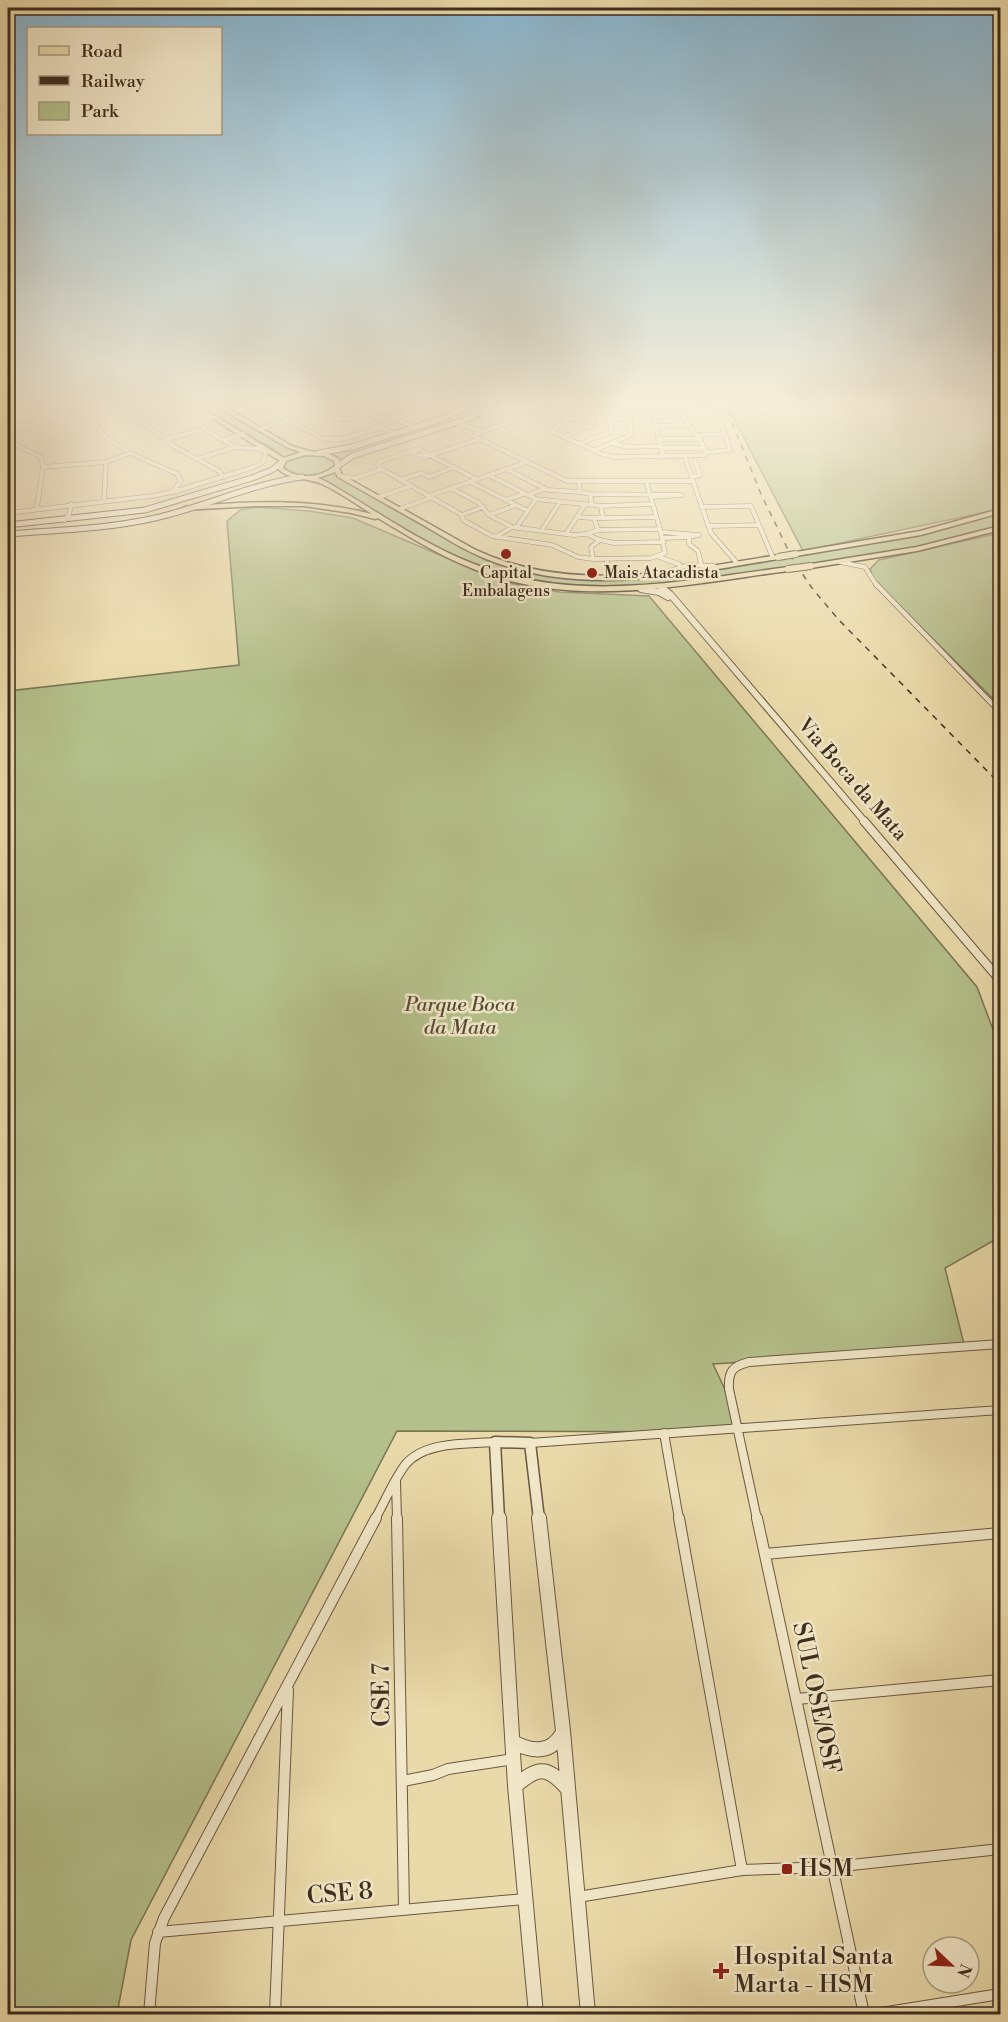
<svg xmlns="http://www.w3.org/2000/svg" width="1008" height="2022" viewBox="0 0 1008 2022" font-family="'Libre Bodoni',serif">
	<style>
		.green { fill: #b4c08b; stroke: #797654; stroke-width: 1.5 }
		.lines { fill: none; stroke-linecap: round; stroke-linejoin: round }
		.minor-far3-casing { stroke: #695841; stroke-width: 5 }
		.minor-far2-casing { stroke: #695841; stroke-width: 6 }
		.minor-far1-casing { stroke: #695841; stroke-width: 10 }
		.minor-casing { stroke: #695841; stroke-width: 12 }
		.tertiary-far3-casing { stroke: #695841; stroke-width: 8 }
		.tertiary-far2-casing { stroke: #695841; stroke-width: 10 }
		.tertiary-far1-casing { stroke: #695841; stroke-width: 13 }
		.tertiary-casing { stroke: #695841; stroke-width: 16 }
		.secondary-casing { stroke: #3e2d1e; stroke-width: 7 }
		.primary-casing { stroke: #3e2d1e; stroke-width: 3 }
		.minor-far3 { stroke: #f1e7c8; stroke-width: 4 }
		.minor-far2 { stroke: #f1e7c8; stroke-width: 4.5 }
		.minor-far1 { stroke: #f1e7c8; stroke-width: 8 }
		.minor { stroke: #f1e7c8; stroke-width: 10 }
		.tertiary-far3 { stroke: #f1e7c8; stroke-width: 6 }
		.tertiary-far2 { stroke: #f1e7c8; stroke-width: 8 }
		.tertiary-far1 { stroke: #f1e7c8; stroke-width: 10 }
		.tertiary { stroke: #f1e7c8; stroke-width: 14 }
		.secondary { stroke: #f1e7c8; stroke-width: 5 }
		.primary { fill: #eadaaa; fill-rule: evenodd }
		.rail { stroke: #3e2d1e; stroke-width: 1.5; stroke-dasharray: 6 6; stroke-linecap: butt }
		.primary-bridge-casing { stroke: #3e2d1e; stroke-width: 8; stroke-linecap: butt }
		.primary-bridge { stroke: #eadaaa; stroke-width: 6 }
		.poi-dot { fill: #8f2418; stroke: #f1e7c8; stroke-width: 2 }
		.labels { text-anchor: middle; dominant-baseline: central; stroke-width: 5; stroke-linejoin: round; paint-order: stroke }
		.far-poi-label { font-size: 16px; fill: #3e2d1e; stroke: #f1e7c8 }
		.street-label { font-size: 20px; fill: #3e2d1e; stroke: #f1e7c8 }
		.park-label { font-size: 20px; font-style: italic; fill: #564a34; stroke: #f1e7c8 }
		.near-street-label { font-size: 24px; fill: #3e2d1e; stroke: #f1e7c8 }
		.near-poi-label { font-size: 24px; fill: #3e2d1e; stroke: #f1e7c8; text-anchor: start }
	</style>
	<rect width="100%" height="100%" fill="#eadaaa"/>
	<filter id="stains"><feTurbulence type="fractalNoise" baseFrequency=".00333" numOctaves="4"/><feColorMatrix values="0 0 0 0 .2 0 0 0 0 .09 0 0 0 0 .02 0 0 0 .5 -.17"/></filter>
	<radialGradient id="worn" r=".72"><stop offset=".6" stop-color="#630" stop-opacity="0"/><stop offset="1" stop-color="#630" stop-opacity=".3"/></radialGradient>
	<path class="green" d="M724,400H1000V509L803,551Z
		M216,410L222,411L288,448L300,453L283,458L277,451L211,413Z
		M435,422L439,425L342,460L332,453Z
		M310,454L331,458L335,465C323,480 300,477 284,470V463L287,460Z
		M336,471L490,558L547,572L607,577L663,573L930,532L1000,513V525L889,554L618,591L542,586L454,558L316,478Z
		M256,507L309,511L353,518L503,582L560,592L649,596L977,987L1000,1048V1237L945,1268L965,1348L713,1364L745,1432L397,1431L131,1940L117,2014H8V691L239,665L227,521L240,510Z
		M1000,533V706L873,579L870,569L879,560Z"/>
	<g class="lines">
		<defs>
			<path id="minor-far3" d="M105,400L167,439L168,443L219,471L223,477
				M237,400L255,409L277,415L324,439H344L382,427
				M274,400L303,406L331,418L346,419L430,400
				M538,400C528,427 495,422 474,436L567,481H693L711,533L737,563
				M571,400L566,422L555,428L553,432L602,454L615,457L706,455C702,433 678,423 682,400
				M650,400L663,457
				M570,402L594,403
				M595,402H629
				M38,403L64,414
				M433,403L440,402L453,408L450,410
				M326,406L359,407
				M680,406L715,405
				M594,410L653,411
				M380,411L413,427
				M8,415L26,408
				M358,416L362,400
				M362,416L394,434
				M654,416L683,415
				M395,418L422,409L412,404
				M568,419L594,421
				M8,420L22,426
				M457,423L482,431
				M609,424L631,423
				M655,426L687,425
				M259,429L287,421
				M8,431L79,411
				M698,435L725,434
				M564,437L592,425L595,400
				M167,439L204,429
				M658,439H701
				M222,440L243,434
				M8,441L41,457L43,467L37,507
				M580,444L612,431L607,410
				M614,444L628,447L660,446
				M661,448H705
				M595,450L631,435L629,400
				M408,451L425,457L480,439
				M707,452L730,450L714,400
				M685,457L693,481
				M197,459L235,447
				M106,462L130,453
				M527,462L429,496L462,515L463,520L492,536L552,545L578,557L593,559
				M43,467L106,462L104,501
				M506,469L548,490L580,492
				M488,475L536,499L516,528
				M340,476L356,478L382,469
				M692,477L700,475L695,461
				M400,480L422,473L429,477L454,467
				M646,481L660,529
				M470,482L528,511
				M579,482L580,492L590,494L592,505L601,506L603,518H594L598,530
				M451,488L479,503L489,515L512,527
				M173,492L254,467L263,462L266,452L260,449L235,447L204,429L210,419L179,400
				M590,494L682,495L652,497
				M528,495L544,489
				M429,496L382,469L378,465L379,462L418,449L476,479
				M379,497L411,486
				M536,499L592,505
				M505,500L524,494
				M601,506L653,504
				M701,507L751,506L773,558
				M400,509L433,497
				M8,513L152,496L172,492L181,481L177,474L130,453L106,437L91,419L61,400
				M462,515L483,507
				M489,515L514,506
				M577,517L594,518
				M603,518L656,517
				M64,520L69,515L71,504
				M709,526L759,525
				M660,529L665,553L651,558L593,559L591,547L600,540L586,534L598,530Z
				M542,530L560,502
				M661,532L699,535L689,537
				M566,534L584,506
				M496,537L512,527L573,535L586,534
				M663,538L689,537V544L698,551L701,564
				M600,540L614,543L664,542
				M659,557L679,564L680,567
				M607,559V578
				M840,562L865,567L877,586
				M663,573L688,565L714,566"/>
			<path id="minor-far2" d="M876,584L1000,712"/>
			<path id="minor-far1" d="M664,1433L679,1519
				M530,1443L1000,1410
				M396,1481L397,1519
				M375,1519C385,1502 393,1481 405,1465C424,1441 468,1444 495,1442
				M757,1519L729,1389C728,1372 732,1366 749,1362L1000,1344"/>
			<path id="minor" d="M397,1518L404,1909
				M679,1518L742,1870
				M757,1518L864,2014
				M765,1554L1000,1533
				M797,1699L1000,1680
				M403,1781L433,1775L448,1769L514,1759
				M578,1897L742,1870L833,1867L1000,1849
				M158,1932L525,1899
				M149,2014L155,1943L164,1918L376,1518
				M275,2014L288,1690
				M875,2014L1000,1994"/>
			<path id="tertiary-far3" d="M661,587L670,594L866,823
				M641,589L659,592L668,597"/>
			<path id="tertiary-far2" d="M864,821L1000,980"/>
			<path id="tertiary-far1" d="M499,1519L495,1442L530,1443L539,1519"/>
			<path id="tertiary" d="M499,1518L515,1786L536,2014
				M539,1518L563,1731L588,2014
				M513,1742C532,1752 550,1754 562,1734
				M515,1786C538,1767 546,1765 567,1788"/>
			<path id="secondary" d="M319,453L352,447L444,418L479,400
				M338,466L352,456L468,419L483,412L499,400
				M8,525L145,510L252,478L272,470L281,463
				M8,534C57,530 107,529 155,518C205,507 251,484 302,477"/>
			<path id="primary" d="M183,400H189L284,458L301,452L288,448L206,400H213L292,446L309,451L327,453L339,459L341,466L339,468L342,475L474,549C569,595 679,571 778,555L781,557L778,559C682,575 579,597 486,559C464,550 445,538 425,526C396,510 367,493 338,477L335,472L318,478L327,482C375,510 422,544 474,564C575,604 684,581 788,567L791,569L788,571C697,583 601,604 510,581C462,569 419,543 378,518L375,519L351,513L304,506H257L183,510V508L185,507C248,501 310,498 372,514C356,504 339,492 322,484C306,477 290,481 277,468L280,461ZM305,455L324,456L334,461L335,466C320,478 298,480 283,468L286,461Z
				M1000,509V513L921,535L796,556L793,554L796,552L920,531Z
				M1000,526V530L917,551L811,568L808,566L811,564L917,547Z"/>
		</defs>
		<use href="#minor-far3" class="minor-far3-casing"/>
		<use href="#minor-far2" class="minor-far2-casing"/>
		<use href="#minor-far1" class="minor-far1-casing"/>
		<use href="#minor" class="minor-casing"/>
		<use href="#tertiary-far3" class="tertiary-far3-casing"/>
		<use href="#tertiary-far2" class="tertiary-far2-casing"/>
		<use href="#tertiary-far1" class="tertiary-far1-casing"/>
		<use href="#tertiary" class="tertiary-casing"/>
		<use href="#secondary" class="secondary-casing"/>
		<use href="#primary" class="primary-casing"/>
		<use href="#minor-far3" class="minor-far3"/>
		<use href="#minor-far2" class="minor-far2"/>
		<use href="#minor-far1" class="minor-far1"/>
		<use href="#minor" class="minor"/>
		<use href="#tertiary-far3" class="tertiary-far3"/>
		<use href="#tertiary-far2" class="tertiary-far2"/>
		<use href="#tertiary-far1" class="tertiary-far1"/>
		<use href="#tertiary" class="tertiary"/>
		<use href="#secondary" class="secondary"/>
		<use href="#primary" class="primary"/>
		<path class="rail" d="M723,400L761,494L793,560L812,588L838,619L1000,784"/>
		<defs>
			<path id="primary-bridge" d="M778,557L796,554
				M788,569L811,566"/>
		</defs>
		<use href="#primary-bridge" class="primary-bridge-casing"/>
		<use href="#primary-bridge" class="primary-bridge"/>
	</g>
	<linearGradient id="sky" x2="0" y2="1"><stop stop-color="#88b6d1"/><stop offset="0.59" stop-color="#f6eed9"/><stop offset="1" stop-color="#f6eed9" stop-opacity="0"/></linearGradient>
	<rect width="1008" height="683" fill="url(#sky)"/>
	<g class="poi-dot">
		<circle cx="506" cy="554" r="6"/>
		<circle cx="592" cy="573" r="6"/>
		<rect x="781" y="1863" width="12" height="12" rx="3"/>
		<path d="M718 1962h6v6h6v6h-6v6h-6v-6h-6v-6h6z"/>
	</g>
	<g class="labels">
		<g class="far-poi-label">
			<text x="506" y="573">Capital<tspan x="506" dy="18">Embalagens</tspan></text>
			<text x="604" y="573" text-anchor="start">Mais Atacadista</text>
		</g>
		<g class="street-label">
			<text transform="translate(852 780) rotate(49)">Via Boca da Mata</text>
		</g>
		<g class="park-label">
			<text x="460" y="1005">Parque Boca<tspan x="460" dy="23">da Mata</tspan></text>
		</g>
		<g class="near-street-label">
			<text transform="translate(382 1695) rotate(-91)">CSE 7</text>
			<text transform="translate(816 1698) rotate(78)">SUL OSE/OSF</text>
			<text transform="translate(340 1894) rotate(-5)">CSE 8</text>
		</g>
		<g class="near-poi-label">
			<text x="799" y="1869">HSM</text>
			<text x="734" y="1957">Hospital Santa<tspan x="734" dy="28">Marta - HSM</tspan></text>
		</g>
	</g>
	<rect width="1008" height="2022" fill="none" stroke="#eadaaa" stroke-width="30"/>
	<rect x="9" y="9" width="990" height="2004" fill="none" stroke="#3e2d1e" stroke-width="3"/>
	<rect x="15" y="15" width="978" height="1992" fill="none" stroke="#3e2d1e" stroke-width="1.5"/>
	<rect x="27" y="27" width="195" height="108" fill="#f1e7c8" stroke="#a99d84" stroke-width="1.5"/>
	<rect x="39" y="46" width="30" height="9" fill="#eadaaa" stroke="#a99d84" stroke-width="1.5"/>
	<text x="81" y="57" font-size="18" fill="#3e2d1e">Road</text>
	<rect x="39" y="76" width="30" height="9" fill="#3e2d1e" stroke="#a99d84" stroke-width="1.5"/>
	<text x="81" y="87" font-size="18" fill="#3e2d1e">Railway</text>
	<rect x="39" y="102" width="30" height="18" fill="#b4c08b" stroke="#a99d84" stroke-width="1.5"/>
	<text x="81" y="117" font-size="18" fill="#3e2d1e">Park</text>
	<g transform="translate(951 1965) rotate(113)"><circle r="28" fill="#f1e7c8" stroke="#a99d84" stroke-width="1.5"/>
	<path d="M0-4.5L10 22L0 15L-10 22Z" fill="#8f2418"/>
	<text y="-9" font-size="16" font-weight="bold" text-anchor="middle" fill="#3e2d1e">N</text>
	</g>
	<rect width="100%" height="100%" filter="url(#stains)"/>
	<rect width="100%" height="100%" fill="url(#worn)"/>
</svg>
